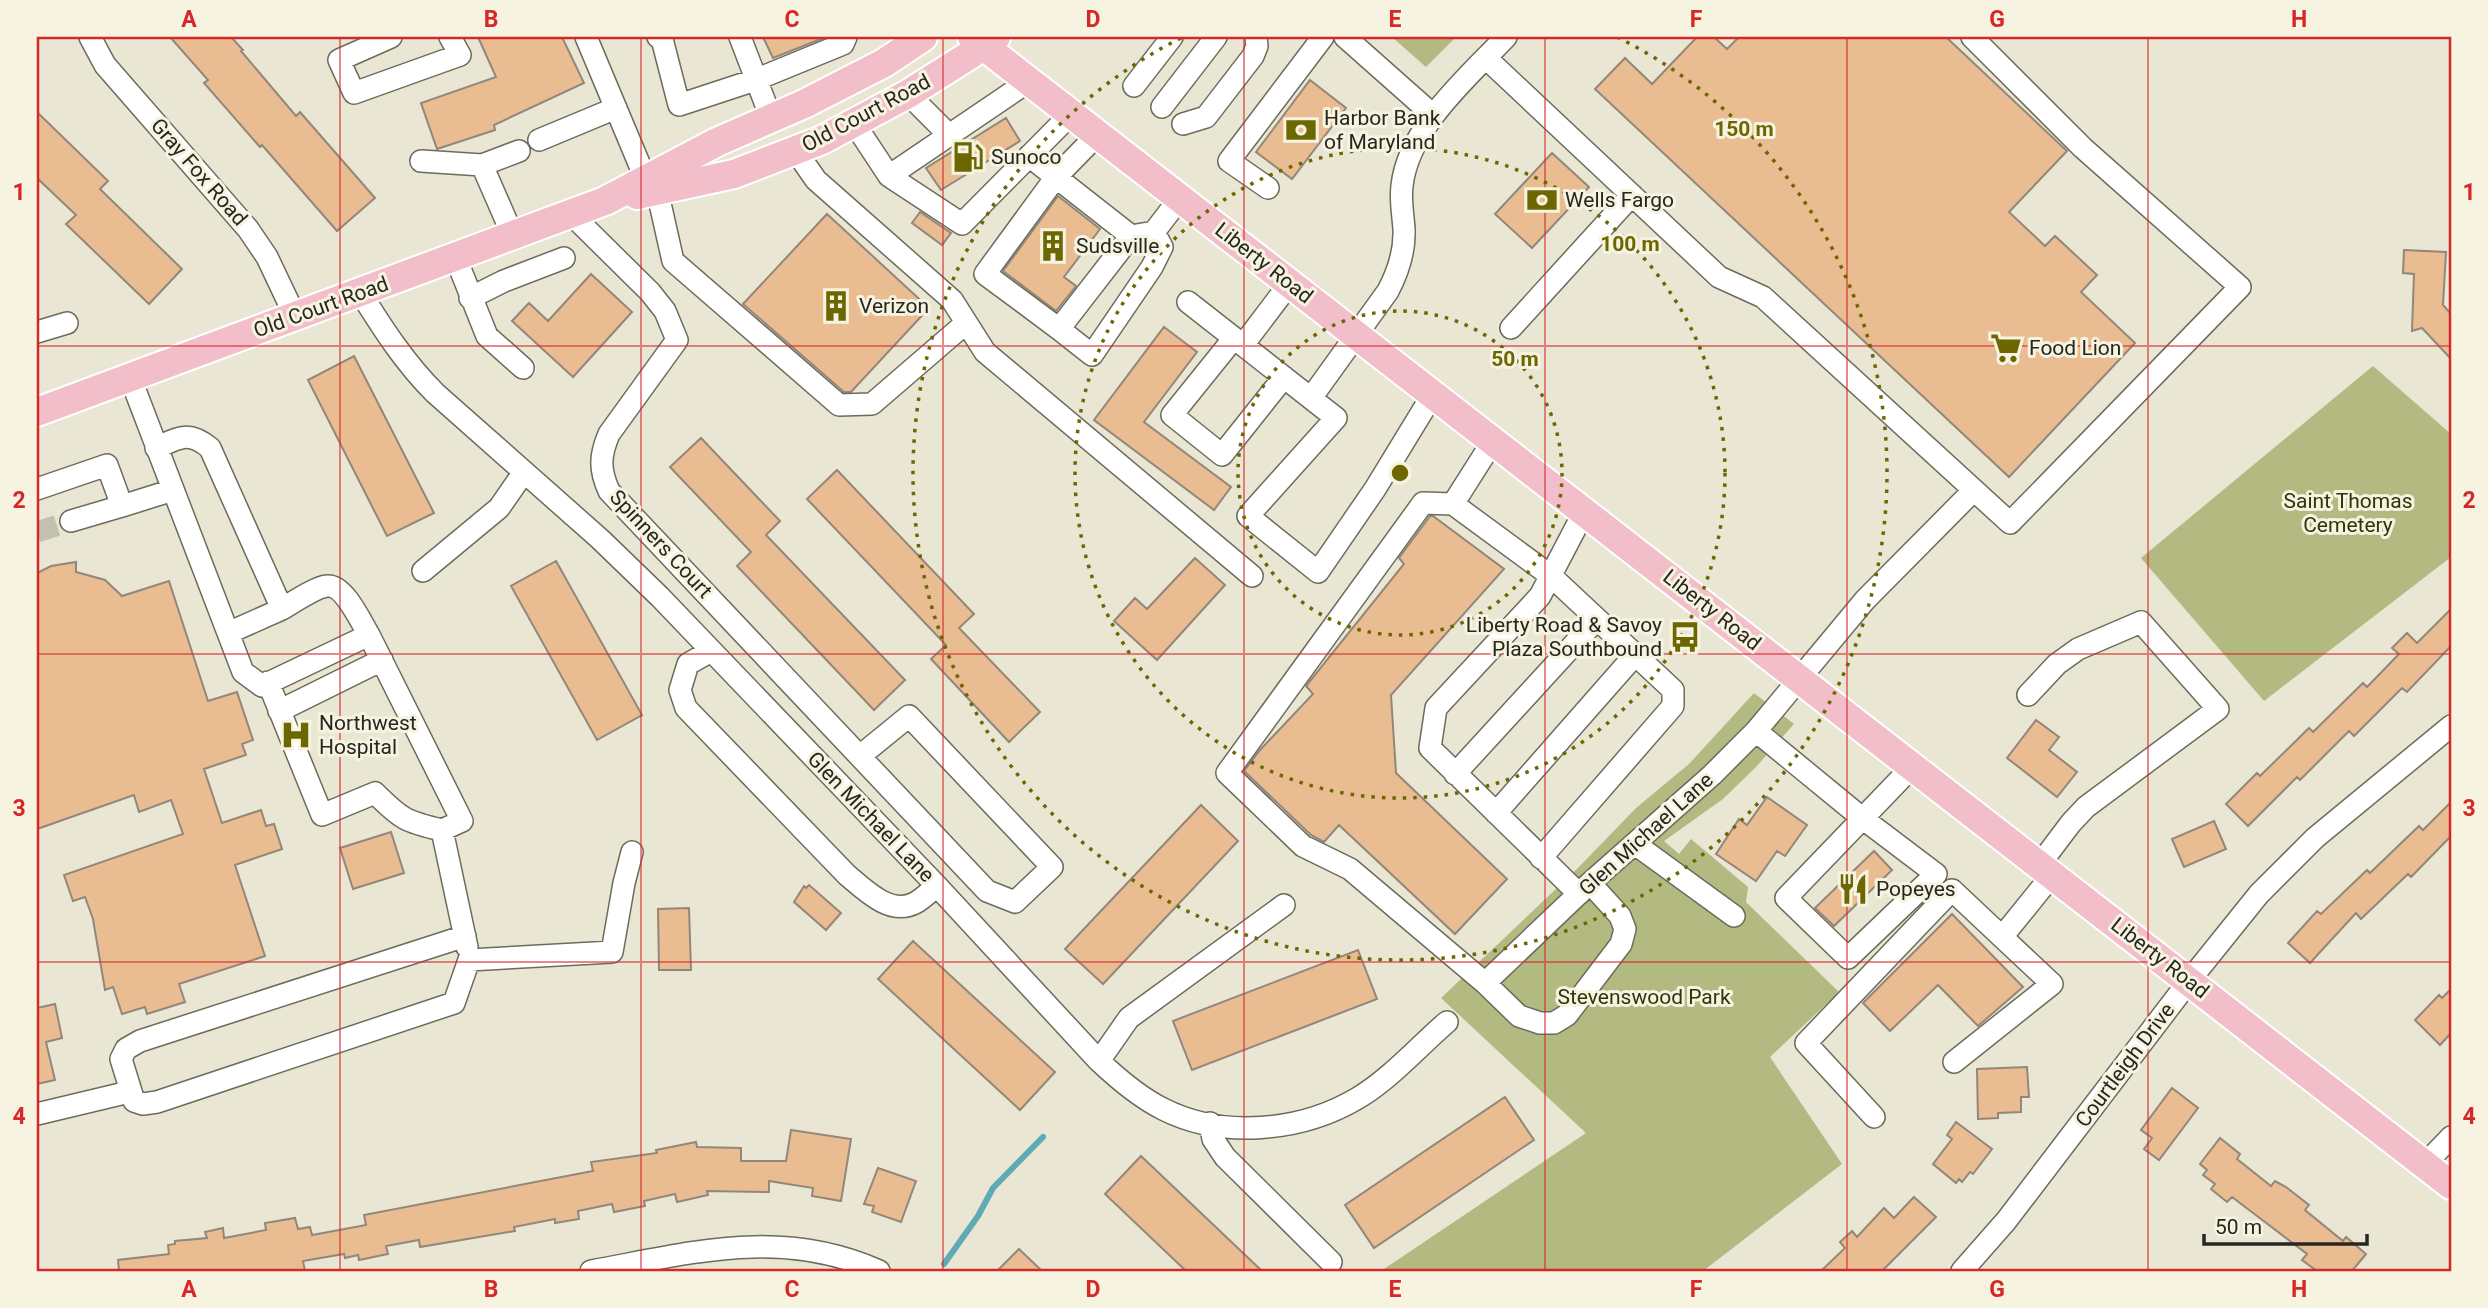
<svg xmlns="http://www.w3.org/2000/svg" width="2488" height="1308" viewBox="0 0 2488 1308" font-family="Roboto,sans-serif">
	<style>
		.green { fill: #b2ba82 }
		.lines { fill: none; stroke-linecap: round; stroke-linejoin: round }
		.stream { stroke: #5eaab5; stroke-width: 6 }
		.building { fill: #e9bd91; stroke: #93867a; stroke-width: 2 }
		.minor-tunnel { stroke: #c2c0b0; stroke-width: 21; stroke-dasharray: 21 10; stroke-linecap: butt }
		.minor-casing { stroke: #6d6b5b; stroke-width: 24 }
		.major-casing { stroke: #fff; stroke-width: 32 }
		.minor { stroke: #fff; stroke-width: 21 }
		.major { stroke: #f1bec9; stroke-width: 28 }
		.grid { fill: none; stroke: #d62828; stroke-width: 2; stroke-opacity: 0.55 }
		.ring { fill: none; stroke: #6c6700; stroke-width: 3.5; stroke-dasharray: 3.5 7 }
		.labels { text-anchor: middle; dominant-baseline: central; stroke-width: 6; stroke-linejoin: round; paint-order: stroke }
		.street-label { font-size: 21px; fill: #27261f; stroke: #f6f3e1 }
		.poi-label { font-size: 21px; fill: #27261f; stroke: #f6f3e1; text-anchor: start }
		.park-label { font-size: 21px; fill: #313507; stroke: #f6f3e1 }
		.centre { fill: #6c6700; stroke: #f6f3e1; stroke-width: 3.5 }
		.ring-label { font-size: 21px; text-anchor: middle; font-weight: bold; fill: #6c6700; stroke: #f6f3e1; stroke-width: 6; stroke-linejoin: round; paint-order: stroke }
		.neatline { fill: none; stroke: #d62828; stroke-width: 2.5 }
		.grid-label { font-size: 23px; text-anchor: middle; font-weight: bold; fill: #d62828 }
	</style>
	<rect width="100%" height="100%" fill="#e9e6d4"/>
	<path class="green" d="M1392,37H1456L1426,67Z
		M2373,366L2451,434V557L2264,701L2141,558Z
		M1754,693L1794,724L1756,767L1723,799L1664,841L1679,854L1691,839L1748,887L1746,902L1839,992L1770,1057L1842,1164L1703,1271H1381L1586,1133L1441,998L1577,869L1636,808L1689,764Z"/>
	<g class="lines">
		<path class="stream" d="M944,1264L978,1216L993,1188L1043,1137"/>
	</g>
	<path class="building" d="M170,37H231L243,50L241,51L296,116L300,112L375,198L337,231L262,145L260,147L204,83L208,80Z
		M478,37H562L584,83L494,125L495,130L437,149L421,103L496,77Z
		M763,37H826L773,58Z
		M1697,37H1714L1727,49L1739,37H1946L2067,151L2009,212L2045,246L2055,236L2097,275L2081,292L2135,343L2009,477L1595,89L1625,58L1652,84Z
		M1310,80L1346,108L1292,179L1256,152Z
		M37,112L108,181L100,189L182,269L149,304L66,224L76,215L37,178Z
		M1006,118L1020,141L941,190L926,168Z
		M1552,153L1589,187L1532,248L1495,214Z
		M1058,196L1100,229L1064,277L1076,286L1056,311L1003,271Z
		M920,212L951,233L942,245L912,223Z
		M827,214L929,308L851,392H844L743,304Z
		M2404,250L2446,252L2443,305L2451,314V359L2422,328L2412,331L2414,274L2403,273Z
		M591,274L632,312L573,377L512,321L529,303L548,321Z
		M1164,327L1197,352L1144,422L1231,487L1214,510L1094,420Z
		M354,356L434,513L387,536L308,380Z
		M701,438L780,521L766,535L905,680L874,710L737,566L751,552L670,467Z
		M837,470L974,614L959,628L1040,712L1009,742L931,659L946,645L807,499Z
		M1430,516H1433L1504,569L1391,695L1396,773L1507,879L1455,934L1339,825L1324,842L1311,835L1244,771L1260,750L1313,694L1306,686L1404,564L1399,558Z
		M1195,558L1225,585L1157,660L1114,621L1135,598L1147,609Z
		M556,561L642,715L597,740L511,586Z
		M76,562V572L105,580L122,596L169,581L208,701L237,692L253,740L242,744L246,755L204,769L222,823L261,810L266,826L274,824L282,849L235,865L265,956L179,984L185,1002L147,1014L145,1007L122,1014L113,987L105,990L93,919L85,897L73,901L64,875L183,834L171,800L139,812L134,795L37,829V573L51,566Z
		M2451,609V646L2407,692L2402,688L2354,736L2349,731L2300,780L2297,777L2248,826L2226,804L2257,773L2260,776L2309,728L2313,732L2363,683L2367,687L2399,654L2392,648L2407,633L2417,643Z
		M2036,720L2059,737L2049,750L2077,772L2057,797L2007,758Z
		M1767,797L1807,825L1785,856L1777,851L1756,881L1716,854L1739,819L1747,825Z
		M2451,802V836L2411,877L2408,874L2361,919L2356,913L2310,963L2288,943L2317,911L2321,914L2367,870L2370,873L2419,826L2423,830Z
		M1201,805L1238,841L1103,984L1065,949Z
		M2214,821L2226,849L2184,867L2172,839Z
		M391,832L404,873L353,889L340,848Z
		M1874,851L1892,870L1834,926L1815,908Z
		M809,885L841,913L826,930L794,902L804,886L806,888Z
		M689,908L691,970H659L658,909Z
		M1952,914L2023,987L1978,1026L1938,985L1890,1031L1863,1003Z
		M913,941L1055,1072L1020,1110L878,979Z
		M1358,950L1377,999L1192,1070L1173,1021Z
		M2451,989V1033L2440,1045L2415,1020L2439,995L2442,998Z
		M55,1004L62,1038L46,1042L55,1080L37,1084V1008Z
		M2027,1067L2029,1097H2021V1112L1998,1113V1118L1978,1119L1977,1069Z
		M2172,1088L2198,1108L2159,1160L2144,1149L2152,1138L2141,1130Z
		M1505,1097L1534,1140L1374,1248L1345,1205Z
		M1956,1122L1992,1149L1973,1174L1970,1172L1962,1182L1959,1179L1956,1183L1933,1164L1952,1139L1947,1135Z
		M791,1130L851,1139L841,1201L812,1196L813,1188L769,1181V1192L707,1191L708,1195L677,1202L675,1194L644,1201L645,1206L614,1212L612,1204L578,1211L579,1219L555,1223V1219L514,1227L515,1231L420,1247L419,1240L386,1246L388,1254L359,1260L358,1255L345,1258L344,1254L303,1261L305,1271H119L118,1260L169,1254L168,1245L175,1244V1241L207,1238L205,1232L223,1228L224,1238L266,1230L265,1223L295,1218L298,1229L310,1227L312,1235L323,1233L366,1225L364,1215L593,1171L591,1162L657,1153L656,1150L696,1142L697,1147L741,1148V1161H786Z
		M2220,1138L2240,1154L2237,1159L2271,1186L2275,1181L2286,1187L2309,1205L2305,1210L2343,1241L2346,1237L2366,1254L2352,1271H2317L2302,1260L2307,1254L2232,1197L2227,1202L2211,1189L2215,1184L2203,1175L2207,1170L2200,1164Z
		M1141,1156L1262,1271H1186L1105,1194Z
		M878,1168L916,1181L901,1222L872,1212L874,1206L864,1204Z
		M1914,1197L1936,1217L1882,1271H1821L1845,1248L1840,1242L1852,1231L1857,1237L1884,1208L1894,1218Z
		M1019,1249L1042,1271H997Z"/>
	<g class="lines">
		<path class="minor-tunnel" d="M37,532L71,521"/>
		<defs>
			<path id="minor" d="M90,37L105,65L248,229L267,257L295,316
				M391,37L339,60L354,93L460,55L450,37
				M586,37L646,180
				M658,37L662,39L679,105L755,80L843,44L846,37
				M740,37L771,118
				M1345,37L1433,115
				M1486,58L1719,277L1763,297L2010,523L2240,287L2083,148L1972,37
				M1134,86L1172,37
				M908,94L949,135
				M1162,107L1216,37
				M854,123L889,176L1029,81
				M1183,124L1206,117L1253,56L1257,46L1256,37
				M1098,134L1056,177L985,274L1059,329L1131,236L1154,232L1180,198
				M539,140L616,108
				M795,150L816,180L952,300L985,352L1252,576
				M1029,156L1131,236
				M421,161L482,165L513,236
				M482,165L519,151
				M889,176L962,224L1071,114
				M1268,188L1229,161L1323,37
				M657,190L673,261L839,405L872,404L966,323
				M571,214L650,292L665,311L677,340L609,434C600,455 599,469 609,491L987,891L1015,902L1052,867L909,716L860,756
				M455,256L487,336L523,368
				M360,292C383,329 405,363 435,393L600,539L660,597L937,886L1099,1061C1118,1079 1139,1097 1163,1109C1222,1139 1301,1132 1358,1098C1390,1079 1418,1047 1447,1022
				M470,298L504,281L564,258
				M1188,302L1336,418L1248,516L1318,572L1375,489L1433,394
				M1511,328L1632,195
				M1059,329L1092,355L1152,267L1162,247L1154,232
				M37,332L67,323
				M1234,338L1172,415L1222,455L1284,377
				M1243,345L1290,283
				M130,377L243,672L262,686L369,635C361,622 344,584 327,586C316,587 292,603 282,609L210,448C188,430 179,438 156,448
				M1311,398L1388,291C1398,272 1405,251 1404,229C1403,214 1400,200 1402,186C1408,128 1468,77 1506,37
				M1493,441L1453,504L1551,576L1673,690V706L1541,858
				M37,489L107,465L122,506L71,521
				M1453,504L1423,503L1227,773L1303,846L1350,869L1485,983L1519,1016L1540,1023H1554L1567,1015L1621,944L1625,929L1620,916L1590,883
				M122,506L173,490
				M423,571L499,508L524,472
				M228,633L282,609
				M369,635L462,821L442,830
				M711,651L688,664L680,690L686,708L847,875C865,890 890,916 915,903C923,899 930,891 937,886
				M268,682L322,815L375,793C401,819 406,822 442,830L467,947
				M2028,695L2057,664L2078,649L2141,622L2218,709L2086,807L2071,823L2040,864
				M279,711L382,660
				M1756,731L1862,818L1936,874L1848,958L1786,898L1913,766
				M1455,774L1597,619
				M1496,813L1635,655
				M1635,844L1734,916
				M1579,894L1430,748L1436,708L1540,596L1584,512
				M465,936L140,1041L126,1049L121,1059L134,1101L143,1104L157,1102L454,1003L469,960L612,952L624,883L632,852
				M1485,983L1590,883L1712,775L1756,731L1865,600L1974,490
				M1099,1061L1129,1018L1284,905
				M1954,1062L2052,984L2002,937
				M37,1114L129,1092
				M1874,1117L1806,1043L1952,890L2002,937L2053,874
				M1210,1123L1213,1139L1225,1157L1331,1262
				M2425,1164L2451,1137
				M591,1271C692,1253 780,1227 879,1271
				M1962,1271L2006,1221L2189,981L2259,894L2315,838L2451,726"/>
			<path id="major" d="M972,37L2451,1185
				M637,195L734,174L822,140L908,94L984,46L996,37
				M37,412L605,201L717,142L804,104L884,63L923,37"/>
		</defs>
		<use href="#minor" class="minor-casing"/>
		<use href="#major" class="major-casing"/>
		<use href="#minor" class="minor"/>
		<use href="#major" class="major"/>
	</g>
	<path class="grid" d="M340,37V1271M641,37V1271M943,37V1271M1244,37V1271M1545,37V1271M1847,37V1271M2148,37V1271M37,346H2451M37,654H2451M37,962H2451"/>
	<g class="ring">
		<circle cx="1400" cy="473" r="162"/>
		<circle cx="1400" cy="473" r="325"/>
		<path d="M1617 37A487 487 0 1 1 1183 37"/>
	</g>
	<defs>
		<symbol id="bank-bare" viewBox="-9 -9 18 18"><path d="M-6-4H6V4H-6ZM0-2.3a2.3 2.3 0 1 0 0 4.6a2.3 2.3 0 1 0 0-4.6Z" fill="#6c6700" stroke="#f6f3e1" stroke-width="2.5" paint-order="stroke"/></symbol>
		<symbol id="fuel-bare" viewBox="-9 -9 18 18"><path d="M-5.5-6h7V0h2V4h1.3V-2.5L3-4.5l.8-.8L6-3V5H2.5V1h-1V6h-7ZM-4.2-4.7v3.2H.2V-4.7Z" fill="#6c6700" stroke="#f6f3e1" stroke-width="2.5" paint-order="stroke"/></symbol>
		<symbol id="building-bare" viewBox="-9 -9 18 18"><path d="M-4-6H4V6H1V3H-1V6H-4ZM-2.5-4.3h1.7v1.8h-1.7ZM.8-4.3h1.7v1.8H.8ZM-2.5-1h1.7V.8h-1.7ZM.8-1h1.7V.8H.8Z" fill="#6c6700" stroke="#f6f3e1" stroke-width="2.5" paint-order="stroke"/></symbol>
		<symbol id="supermarket-bare" viewBox="-9 -9 18 18"><path d="M-6-5.5h2.5l.6 2H6L4.5 2H-2.5L-4.4-4H-6ZM-1.5 3.2a1.3 1.3 0 1 0 .1 0ZM3 3.2a1.3 1.3 0 1 0 .1 0Z" fill="#6c6700" stroke="#f6f3e1" stroke-width="2.5" paint-order="stroke"/></symbol>
		<symbol id="bus-bare" viewBox="-9 -9 18 18"><path d="M-5-6H5V4H4V6H2V4H-2V6H-4V4H-5ZM-3.5-4V0h7V-4ZM-3.5 1.2v1.5H-2V1.2ZM2 1.2v1.5H3.5V1.2Z" fill="#6c6700" stroke="#f6f3e1" stroke-width="2.5" paint-order="stroke"/></symbol>
		<symbol id="hospital-bare" viewBox="-9 -9 18 18"><path d="M-5-5h3v3.5h4V-5h3V5h-3V1.5h-4V5h-3Z" fill="#6c6700" stroke="#f6f3e1" stroke-width="2.5" paint-order="stroke"/></symbol>
		<symbol id="restaurant-bare" viewBox="-9 -9 18 18"><path d="M-5-6h1v4h1v-4h1v4h1v-4h1v5L-1.5 .5V6h-2V.5L-5-1ZM5-6V6H3V1.5H1.5Q1.5-4 5-6Z" fill="#6c6700" stroke="#f6f3e1" stroke-width="2.5" paint-order="stroke"/></symbol>
	</defs>
	<g fill-rule="evenodd">
		<use href="#bank-bare" x="1279" y="108" width="44" height="44"/>
		<use href="#fuel-bare" x="946" y="135" width="44" height="44"/>
		<use href="#bank-bare" x="1520" y="178" width="44" height="44"/>
		<use href="#building-bare" x="1031" y="224" width="44" height="44"/>
		<use href="#building-bare" x="814" y="284" width="44" height="44"/>
		<use href="#supermarket-bare" x="1984" y="326" width="44" height="44"/>
		<use href="#bus-bare" x="1663" y="615" width="44" height="44"/>
		<use href="#hospital-bare" x="274" y="713" width="44" height="44"/>
		<use href="#restaurant-bare" x="1831" y="867" width="44" height="44"/>
	</g>
	<g class="labels">
		<g class="street-label">
			<text transform="translate(866 113) rotate(-28)">Old Court Road</text>
			<text transform="translate(199 172) rotate(49)">Gray Fox Road</text>
			<text transform="translate(1264 263) rotate(38)">Liberty Road</text>
			<text transform="translate(321 307) rotate(-20)">Old Court Road</text>
			<text transform="translate(661 544) rotate(47)">Spinners Court</text>
			<text transform="translate(1712 610) rotate(38)">Liberty Road</text>
			<text transform="translate(871 817) rotate(46)">Glen Michael Lane</text>
			<text transform="translate(1646 834) rotate(-42)">Glen Michael Lane</text>
			<text transform="translate(2160 958) rotate(38)">Liberty Road</text>
			<text transform="translate(2125 1065) rotate(-53)">Courtleigh Drive</text>
		</g>
		<g class="poi-label">
			<text x="1324" y="118">Harbor Bank<tspan x="1324" dy="24">of Maryland</tspan></text>
			<text x="991" y="157">Sunoco</text>
			<text x="1565" y="200">Wells Fargo</text>
			<text x="1076" y="246">Sudsville</text>
			<text x="859" y="306">Verizon</text>
			<text x="2029" y="348">Food Lion</text>
			<text x="1662" y="625" text-anchor="end">Liberty Road &amp; Savoy<tspan x="1662" dy="24">Plaza Southbound</tspan></text>
			<text x="319" y="723">Northwest<tspan x="319" dy="24">Hospital</tspan></text>
			<text x="1876" y="889">Popeyes</text>
		</g>
		<g class="park-label">
			<text x="2348" y="501">Saint Thomas<tspan x="2348" dy="24">Cemetery</tspan></text>
			<text x="1644" y="997">Stevenswood Park</text>
		</g>
	</g>
	<circle cx="1400" cy="473" r="10" class="centre"/>
	<g class="ring-label">
		<text x="1744" y="136">150 m</text>
		<text x="1630" y="251">100 m</text>
		<text x="1515" y="366">50 m</text>
	</g>
	<rect width="2488" height="1308" fill="none" stroke="#f6f3e1" stroke-width="77"/>
	<path d="M2204 1234v10h163v-10" fill="none" stroke="#27261f" stroke-width="3.5"/>
	<text x="2215" y="1234" font-size="21" fill="#27261f" stroke="#f6f3e1" stroke-width="5" paint-order="stroke">50 m</text>
	<rect x="38" y="38" width="2412" height="1232" class="neatline"/>
	<g class="grid-label">
		<text x="189" y="27">A</text>
		<text x="491" y="27">B</text>
		<text x="792" y="27">C</text>
		<text x="1093" y="27">D</text>
		<text x="1395" y="27">E</text>
		<text x="1696" y="27">F</text>
		<text x="1997" y="27">G</text>
		<text x="2299" y="27">H</text>
		<text x="19" y="200">1</text>
		<text x="2469" y="200">1</text>
		<text x="19" y="508">2</text>
		<text x="2469" y="508">2</text>
		<text x="19" y="816">3</text>
		<text x="2469" y="816">3</text>
		<text x="19" y="1124">4</text>
		<text x="2469" y="1124">4</text>
		<text x="189" y="1297">A</text>
		<text x="491" y="1297">B</text>
		<text x="792" y="1297">C</text>
		<text x="1093" y="1297">D</text>
		<text x="1395" y="1297">E</text>
		<text x="1696" y="1297">F</text>
		<text x="1997" y="1297">G</text>
		<text x="2299" y="1297">H</text>
	</g>
</svg>
